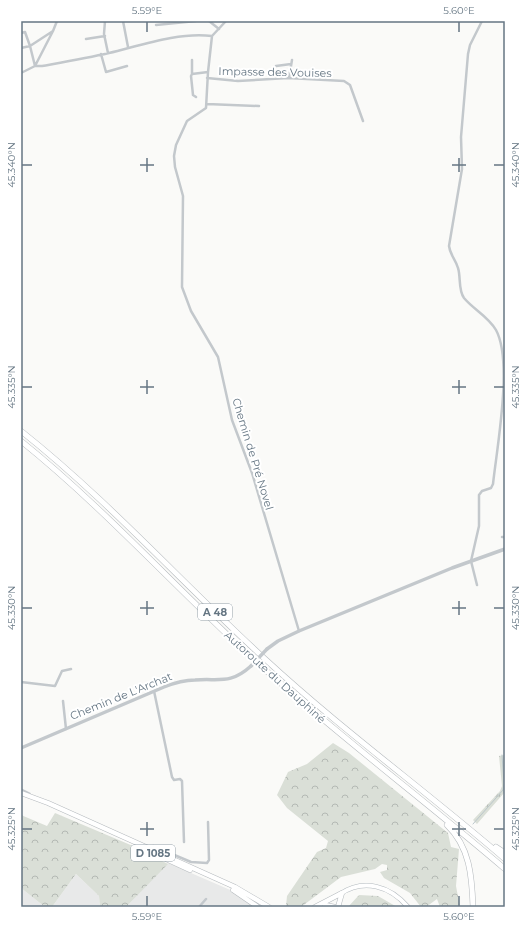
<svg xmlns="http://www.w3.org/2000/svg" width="526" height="928" viewBox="0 0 526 928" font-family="Montserrat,sans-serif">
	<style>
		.built { fill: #e8e9e9 }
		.grass { fill: url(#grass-tufts) }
		.forest { fill: url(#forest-crowns) }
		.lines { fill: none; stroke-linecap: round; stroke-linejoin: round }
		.stream { stroke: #bbc7cb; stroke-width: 1 }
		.secondary-casing { stroke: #b3babf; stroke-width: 5 }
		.primary-casing { stroke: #b5babe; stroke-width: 5.5 }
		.motorway-casing { stroke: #b4b9bd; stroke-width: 6 }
		.minor { stroke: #c3c8cc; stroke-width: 2.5 }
		.tertiary { stroke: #c3c8cc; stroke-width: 3.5 }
		.secondary { stroke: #fff; stroke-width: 4 }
		.primary { stroke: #fff; stroke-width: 4.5 }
		.motorway { stroke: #fff; stroke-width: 5 }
		.tertiary-bridge { stroke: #c3c8cc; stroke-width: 3.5 }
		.ticks { fill: none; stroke: #657683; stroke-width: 1.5 }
		.labels { text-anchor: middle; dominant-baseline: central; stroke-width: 4; stroke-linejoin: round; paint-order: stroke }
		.shield { fill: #fff; stroke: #939fa8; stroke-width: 1 }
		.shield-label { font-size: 10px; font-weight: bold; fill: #657683 }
		.street-label { font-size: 11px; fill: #657683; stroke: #fff }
		.neatline { fill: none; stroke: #657683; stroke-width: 1.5 }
		.ticks-label { font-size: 10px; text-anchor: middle; fill: #657683 }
	</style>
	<defs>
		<pattern id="grass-tufts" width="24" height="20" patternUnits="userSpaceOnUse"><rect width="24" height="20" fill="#dadfd7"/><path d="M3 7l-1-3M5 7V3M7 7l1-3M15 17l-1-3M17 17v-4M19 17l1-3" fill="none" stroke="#b4b9b4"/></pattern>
		<pattern id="forest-crowns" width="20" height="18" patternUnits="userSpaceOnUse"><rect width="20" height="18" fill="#dadfd7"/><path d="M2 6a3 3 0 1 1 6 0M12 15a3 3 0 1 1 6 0" fill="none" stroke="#b4b9b4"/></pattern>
	</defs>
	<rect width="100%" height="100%" fill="#fafaf8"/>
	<path class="built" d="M168,863L251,899L262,907H126Z
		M76,874L99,896L100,907H52Z
		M21,888L45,907H21Z"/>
	<path class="grass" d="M504,755V793L477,824L473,820L500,791L502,786L499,756Z"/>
	<path class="forest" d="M333,743L349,753L448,833L451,847L459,849L456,886L460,907H440L437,899L426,907H421L410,893L384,878L380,872L387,870V865L382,864L375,869L341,877L301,907L286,906L287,896L317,852L326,848L328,841L287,808L277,795L288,772L307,764Z
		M55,813L133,846L168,864L126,907H100L99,896L76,874L52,907H45L21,888V815L47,826Z
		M359,895L378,896L397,907H348Z"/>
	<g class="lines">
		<path class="stream" d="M473,824L503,790L504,783L502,755"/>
		<defs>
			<path id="secondary" d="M340,894C364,878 390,886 408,907"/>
			<path id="primary" d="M21,793L48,803L235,887L269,907
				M166,859L190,870
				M233,890L258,907
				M325,905L335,907
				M315,907L342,893
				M338,907L342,893"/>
			<path id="motorway" d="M21,431C108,500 183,584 265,659C342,730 426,791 505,859
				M21,441C103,507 173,585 251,657C332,731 421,797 505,869
				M447,825C470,847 472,877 473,907
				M496,847L505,853"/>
		</defs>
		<use href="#secondary" class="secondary-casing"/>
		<use href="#primary" class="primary-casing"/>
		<use href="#motorway" class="motorway-casing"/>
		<path class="minor" d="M105,21L104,34L108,53
			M123,21L128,47
			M209,21L219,29
			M156,25L196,21
			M21,33L25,32L30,46L21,48
			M212,36L208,72L206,108L187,121L176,145L174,156L175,167L183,196L182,287L191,311L218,357L232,420L252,473L299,631
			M212,36L226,21
			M86,39L105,36
			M101,54L106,72L127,66
			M192,60V74
			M35,66H42C64,62 87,58 109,53C142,45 178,32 212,36
			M35,66L30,46L53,31L57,21
			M35,66L53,31
			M276,66L291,64
			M21,73L35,66
			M207,78L238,81L288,78L344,81L350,85L363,121
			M289,78L292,60
			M196,97L193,95L191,76L192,74L208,72
			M207,104L259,106
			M502,537H505
			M477,585L471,561L479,526V495L482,491L491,488L493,484C497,447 513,361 496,330C488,316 474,310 464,298C458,290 461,277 458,268C456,260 450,255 449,246L462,169L461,137L468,54L470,45L482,21
			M21,682L55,686L62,671L71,669
			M154,691L172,777L174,780L180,779L182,781L184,842
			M63,701L66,729
			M142,848L150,850L153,846L191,862L207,863L209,860L208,822
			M199,907L206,899"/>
		<path class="tertiary" d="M267,649L278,641L299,631L452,568L505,549
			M21,748L164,687C174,683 184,680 195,680C219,678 230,685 251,666
			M21,790L29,794"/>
		<use href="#secondary" class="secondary"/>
		<use href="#primary" class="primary"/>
		<use href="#motorway" class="motorway"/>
		<path class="tertiary-bridge" d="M251,666L267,649"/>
	</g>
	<path class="ticks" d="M147,22V32M459,22V32M147,158V172M459,158V172M22,165H32M140,165H154M452,165H466M494,165H504M147,380V394M459,380V394M22,387H32M140,387H154M452,387H466M494,387H504M147,601V615M459,601V615M22,608H32M140,608H154M452,608H466M494,608H504M147,822V836M459,822V836M22,829H32M140,829H154M452,829H466M494,829H504M147,896V906M459,896V906"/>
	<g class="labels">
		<g class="shield">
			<rect x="198" y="604" width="34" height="16" rx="3"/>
			<rect x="131" y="845" width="44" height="16" rx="3"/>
		</g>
		<g class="shield-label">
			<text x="215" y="612">A 48</text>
			<text x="153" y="853">D 1085</text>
		</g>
		<g class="street-label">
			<text transform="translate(275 72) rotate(1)">Impasse des Vouises</text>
			<text transform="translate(253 454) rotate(73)">Chemin de Pré Novel</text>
			<text transform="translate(275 677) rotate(42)">Autoroute du Dauphiné</text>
			<text transform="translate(121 696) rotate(-22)">Chemin de L'Archat</text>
		</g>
	</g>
	<rect width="526" height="928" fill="none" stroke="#ffffff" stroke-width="44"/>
	<rect x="22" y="22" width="482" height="884" class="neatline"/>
	<g class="ticks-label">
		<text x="147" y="14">5.59°E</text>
		<text x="459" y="14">5.60°E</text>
		<text transform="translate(11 165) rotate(-90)" y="4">45.340°N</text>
		<text transform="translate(515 165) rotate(-90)" y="4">45.340°N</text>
		<text transform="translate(11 387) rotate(-90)" y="4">45.335°N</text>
		<text transform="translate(515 387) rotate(-90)" y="4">45.335°N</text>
		<text transform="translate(11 608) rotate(-90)" y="4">45.330°N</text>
		<text transform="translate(515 608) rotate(-90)" y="4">45.330°N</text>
		<text transform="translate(11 829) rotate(-90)" y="4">45.325°N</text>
		<text transform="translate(515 829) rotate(-90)" y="4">45.325°N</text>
		<text x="147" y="920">5.59°E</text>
		<text x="459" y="920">5.60°E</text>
	</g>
</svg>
